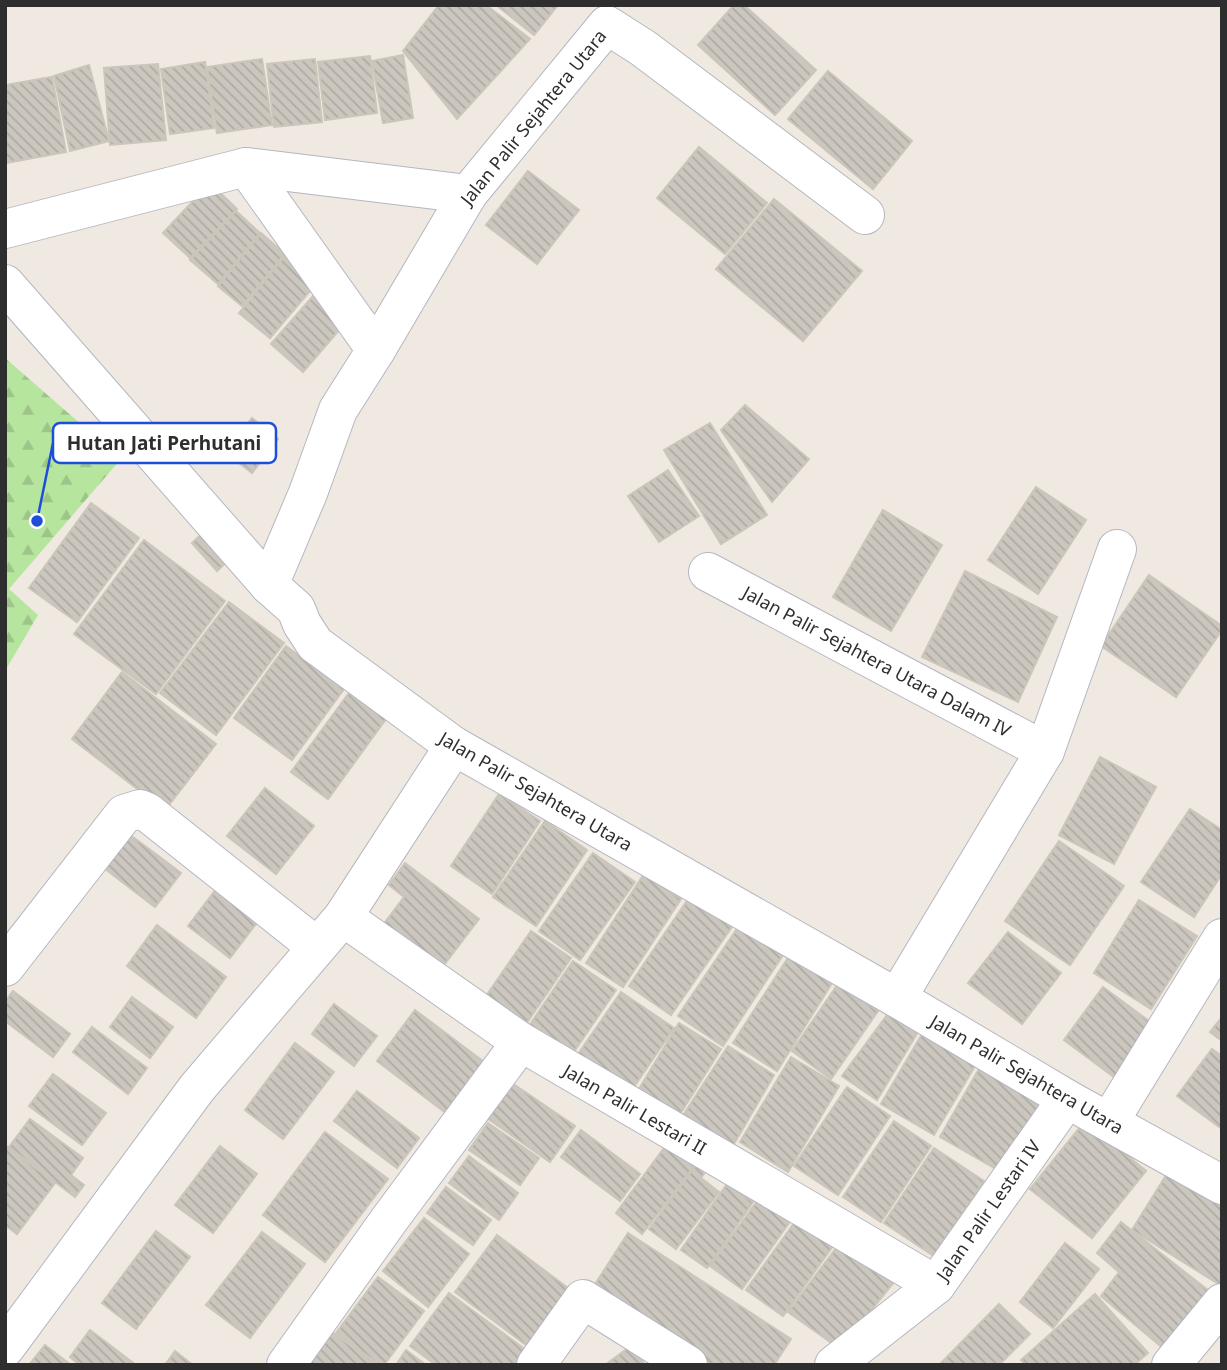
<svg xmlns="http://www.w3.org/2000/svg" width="1227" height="1370" font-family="'Noto Sans',sans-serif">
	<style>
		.forest { fill: url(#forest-firs) }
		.building { fill: url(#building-back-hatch); stroke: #cbc5ba; stroke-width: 2 }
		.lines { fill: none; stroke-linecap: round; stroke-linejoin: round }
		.street-casing { stroke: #b4b7c1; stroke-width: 40 }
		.street { stroke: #fff; stroke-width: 38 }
		.labels { text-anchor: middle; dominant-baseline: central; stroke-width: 7; stroke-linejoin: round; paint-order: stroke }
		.street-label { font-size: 18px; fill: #2e2e2e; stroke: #fff }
		.leader { fill: none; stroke: #1d4ed8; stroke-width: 2.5 }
		.callout-dot { fill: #1d4ed8; stroke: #fff; stroke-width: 2.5 }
		.callout { fill: #fff; stroke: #1d4ed8; stroke-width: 2.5 }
		.callout-label { font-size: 19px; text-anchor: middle; font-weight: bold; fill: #2e2e2e }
	</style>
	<defs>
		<pattern id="forest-firs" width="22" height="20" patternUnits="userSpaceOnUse" patternTransform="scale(1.75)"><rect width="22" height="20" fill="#b6e59e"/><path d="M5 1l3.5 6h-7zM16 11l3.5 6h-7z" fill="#9dc588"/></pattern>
		<pattern id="building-back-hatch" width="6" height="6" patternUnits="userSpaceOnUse" patternTransform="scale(1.75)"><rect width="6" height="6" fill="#cbc7bf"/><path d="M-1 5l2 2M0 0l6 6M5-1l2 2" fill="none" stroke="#afaba4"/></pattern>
	</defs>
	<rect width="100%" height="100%" fill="#efe9e1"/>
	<polygon class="forest" points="5,358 121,459 9,589 38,615 5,671"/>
	<g class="building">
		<polygon points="439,5 486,5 530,39 457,119 403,51"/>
		<polygon points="496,5 558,5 534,35"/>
		<polygon points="734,5 744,5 816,70 775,115 698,45"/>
		<polygon points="403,55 413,118 383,123 372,61"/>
		<polygon points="370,56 377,113 325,120 318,62"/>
		<polygon points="262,59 272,125 217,133 207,67"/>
		<polygon points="315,59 322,122 274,127 267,64"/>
		<polygon points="205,62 214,128 170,134 161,69"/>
		<polygon points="158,64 166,140 110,145 104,68"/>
		<polygon points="89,65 109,141 70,151 54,76"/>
		<polygon points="828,71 912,141 873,189 788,119"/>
		<polygon points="52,77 66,152 6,163 5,85"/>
		<polygon points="699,147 767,203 725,254 657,198"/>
		<polygon points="528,171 579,210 537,264 486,225"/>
		<polygon points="210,183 237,209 190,258 163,233"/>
		<polygon points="774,199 862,271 803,341 716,269"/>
		<polygon points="236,211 260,233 218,284 190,260"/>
		<polygon points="261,233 285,254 242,306 218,286"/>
		<polygon points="288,252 320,279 270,338 239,313"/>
		<polygon points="314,295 346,322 303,372 271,344"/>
		<polygon points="745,405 809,459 772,502 721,430"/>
		<polygon points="252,418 278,439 252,473 225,452"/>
		<polygon points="710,423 767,515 721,544 664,450"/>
		<polygon points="668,470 699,516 659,542 628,496"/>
		<polygon points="1036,487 1086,520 1038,594 988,560"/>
		<polygon points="91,503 139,538 77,622 29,588"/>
		<polygon points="883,510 942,545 891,631 833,597"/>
		<polygon points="206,530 232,557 217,571 192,543"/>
		<polygon points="144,540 225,601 156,694 74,634"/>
		<polygon points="965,571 1057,617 1018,702 922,657"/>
		<polygon points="1149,575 1222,626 1222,630 1176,697 1101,646"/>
		<polygon points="229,602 284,643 216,735 160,693"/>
		<polygon points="286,646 344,689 292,760 234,718"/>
		<polygon points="122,672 216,744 165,810 72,739"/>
		<polygon points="349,693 386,719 328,799 291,772"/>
		<polygon points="1100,757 1156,787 1114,864 1059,835"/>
		<polygon points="265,788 314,826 276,874 227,836"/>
		<polygon points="499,794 540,821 492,894 451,866"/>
		<polygon points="1190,809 1222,830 1222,874 1194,917 1141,882"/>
		<polygon points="545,821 587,850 536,926 493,897"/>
		<polygon points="125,831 181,873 155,907 100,865"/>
		<polygon points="1059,841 1124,886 1070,965 1005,921"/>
		<polygon points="593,853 635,882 580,960 539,931"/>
		<polygon points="405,863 479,919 434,978 376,934 404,897 389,885"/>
		<polygon points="644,874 681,899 623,987 586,963"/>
		<polygon points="217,888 259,920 230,958 188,926"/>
		<polygon points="695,889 738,918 671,1015 629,986"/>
		<polygon points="1139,900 1197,936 1151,1009 1094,973"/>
		<polygon points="743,920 787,949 723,1046 678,1016"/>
		<polygon points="157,925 226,977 196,1018 127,966"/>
		<polygon points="531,931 571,958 524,1027 484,999"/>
		<polygon points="1008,932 1061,973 1022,1024 968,983"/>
		<polygon points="791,953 834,980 777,1071 733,1043"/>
		<polygon points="573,961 616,990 571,1056 529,1026"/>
		<polygon points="838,984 878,1011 831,1079 792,1051"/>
		<polygon points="1103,987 1153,1024 1114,1077 1064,1040"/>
		<polygon points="13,991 70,1034 53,1057 5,1021 5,1002"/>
		<polygon points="621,992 674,1028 629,1094 576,1057"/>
		<polygon points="132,997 173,1027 150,1058 110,1027"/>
		<polygon points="334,1004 377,1036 354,1066 312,1034"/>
		<polygon points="415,1010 488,1065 450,1116 377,1061"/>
		<polygon points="890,1011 921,1027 877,1100 842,1076"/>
		<polygon points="1222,1017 1222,1041 1210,1032"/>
		<polygon points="679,1023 721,1049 677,1119 636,1094"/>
		<polygon points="92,1027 147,1068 128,1094 73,1052"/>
		<polygon points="925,1029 978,1061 934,1135 881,1104"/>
		<polygon points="295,1043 334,1072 283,1139 245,1110"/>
		<polygon points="728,1046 774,1075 731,1149 682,1117"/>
		<polygon points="1212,1049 1222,1056 1222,1129 1177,1096"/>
		<polygon points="791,1057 839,1086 788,1172 740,1142"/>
		<polygon points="983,1062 1044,1098 1001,1172 940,1137"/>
		<polygon points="53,1074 106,1113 82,1145 29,1106"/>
		<polygon points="509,1081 575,1126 550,1162 484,1116"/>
		<polygon points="847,1087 890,1116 838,1195 794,1166"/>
		<polygon points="357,1091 419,1138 397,1168 334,1121"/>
		<polygon points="30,1119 83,1158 71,1175 84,1185 75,1197 9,1147"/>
		<polygon points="894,1121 931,1146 881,1222 843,1197"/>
		<polygon points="1085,1121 1146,1171 1092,1238 1030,1189"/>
		<polygon points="488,1123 539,1158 520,1185 469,1150"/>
		<polygon points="581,1130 640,1174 620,1201 561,1157"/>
		<polygon points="325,1132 388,1179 325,1262 263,1215"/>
		<polygon points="670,1140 698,1161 642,1234 616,1213"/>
		<polygon points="5,1145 55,1183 17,1234 5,1225"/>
		<polygon points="220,1146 257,1174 213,1233 175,1205"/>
		<polygon points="934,1148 984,1181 934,1256 884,1223"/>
		<polygon points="469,1156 518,1193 499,1220 449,1183"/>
		<polygon points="699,1161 708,1168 701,1178 719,1192 676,1249 649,1229"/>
		<polygon points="1170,1169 1222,1202 1222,1282 1220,1285 1132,1230"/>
		<polygon points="727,1184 753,1202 707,1268 681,1250"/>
		<polygon points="446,1187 491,1220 473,1245 427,1213"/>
		<polygon points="758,1200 789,1223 742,1289 710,1266"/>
		<polygon points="424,1218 469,1254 428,1307 383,1271"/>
		<polygon points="797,1219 833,1246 783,1316 746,1290"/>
		<polygon points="1121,1222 1209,1291 1164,1349 1101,1296 1119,1272 1097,1253"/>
		<polygon points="156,1231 190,1257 136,1329 102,1303"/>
		<polygon points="262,1232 305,1264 250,1338 206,1305"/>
		<polygon points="628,1233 791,1339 774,1365 709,1365 592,1289"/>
		<polygon points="497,1235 572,1291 530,1348 455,1292"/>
		<polygon points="846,1235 899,1276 840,1349 788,1312"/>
		<polygon points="1065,1243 1099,1269 1053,1328 1020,1302"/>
		<polygon points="378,1277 424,1311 384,1365 380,1365 336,1333"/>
		<polygon points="449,1293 530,1353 521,1365 436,1365 410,1346"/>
		<polygon points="1095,1294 1148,1353 1134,1365 1026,1365 1021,1360"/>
		<polygon points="999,1304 1030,1334 999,1365 939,1365"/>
		<polygon points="90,1330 136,1365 80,1365 70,1357"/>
		<polygon points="329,1330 377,1365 313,1365 306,1360"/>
		<polygon points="45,1345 71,1365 29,1365"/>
		<polygon points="631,1346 645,1365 605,1365"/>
		<polygon points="406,1350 426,1365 396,1365"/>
		<polygon points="175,1351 193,1365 165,1365"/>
	</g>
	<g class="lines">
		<defs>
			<g id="street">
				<polyline points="246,167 376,350"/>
				<polyline points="865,215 643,48 607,25 468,194 376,350 338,410 308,493 269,585 296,609 302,624 315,644 454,746 897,998 1067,1099 1222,1185"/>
				<polyline points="5,229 246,167 468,194"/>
				<polyline points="5,284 269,585"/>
				<polyline points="708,572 1045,751"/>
				<polyline points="343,917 521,1042 936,1285"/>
				<polyline points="5,967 124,814 140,809 147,812 317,947"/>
				<polyline points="897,998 1045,751 1117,549"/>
				<polyline points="1109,1122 1222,938"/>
				<polyline points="5,1348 197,1088 343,917 454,746"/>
				<polyline points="286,1365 389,1220 521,1042"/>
				<polyline points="536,1365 583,1299 688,1365"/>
				<polyline points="834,1365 936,1285 1067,1099"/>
				<polyline points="1171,1365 1222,1303"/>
			</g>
		</defs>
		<use href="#street" class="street-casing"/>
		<use href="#street" class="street"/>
	</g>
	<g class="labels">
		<g class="street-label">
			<text transform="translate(533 117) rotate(-51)">Jalan Palir Sejahtera Utara</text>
			<text transform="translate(877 661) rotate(28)">Jalan Palir Sejahtera Utara Dalam IV</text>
			<text transform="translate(536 791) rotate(30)">Jalan Palir Sejahtera Utara</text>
			<text transform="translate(1027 1074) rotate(30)">Jalan Palir Sejahtera Utara</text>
			<text transform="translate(635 1109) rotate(30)">Jalan Palir Lestari II</text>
			<text transform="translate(988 1210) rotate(-55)">Jalan Palir Lestari IV</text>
		</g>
	</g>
	<path class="leader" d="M37 521L53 443"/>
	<circle class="callout-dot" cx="37" cy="521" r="7"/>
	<rect class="callout" x="53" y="423" width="223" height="40" rx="7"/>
	<g class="callout-label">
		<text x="164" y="450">Hutan Jati Perhutani</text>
	</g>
	<rect width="1227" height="1370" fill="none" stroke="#2e2e2e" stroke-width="14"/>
</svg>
